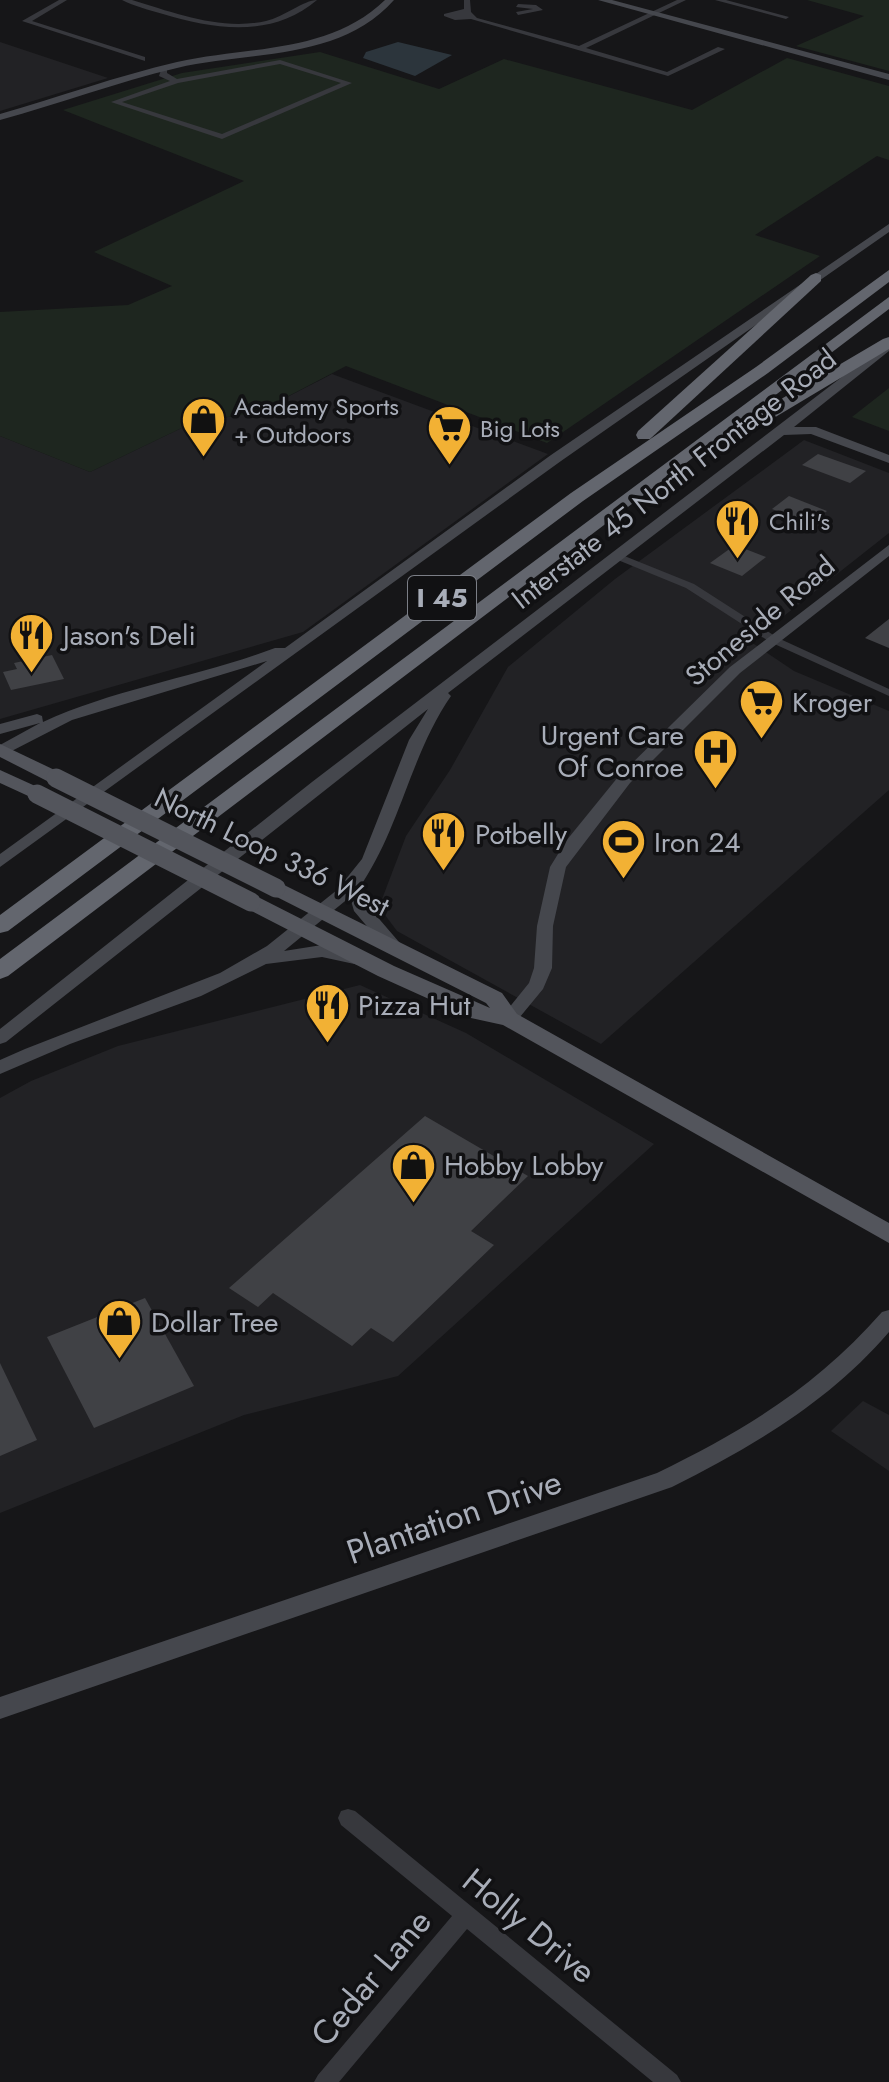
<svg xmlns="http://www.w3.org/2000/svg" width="889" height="2082" font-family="Jost,sans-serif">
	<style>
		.built { fill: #222225 }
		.green { fill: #1e261f }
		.water { fill: #2c353c }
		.building { fill: #404145 }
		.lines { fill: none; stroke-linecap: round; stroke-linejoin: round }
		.street { fill: #37383d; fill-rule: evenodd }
		.secondary { fill: #45474d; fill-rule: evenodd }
		.primary { fill: #53555c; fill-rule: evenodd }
		.highway { fill: #63666e; fill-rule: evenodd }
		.primary-bridge { stroke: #53555c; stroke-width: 19 }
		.labels { text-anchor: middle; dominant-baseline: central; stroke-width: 7; stroke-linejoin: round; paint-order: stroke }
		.far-poi-label { font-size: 24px; fill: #a8adb8; stroke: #111113; text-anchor: start }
		.shield { fill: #111113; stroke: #7b7e86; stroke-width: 2 }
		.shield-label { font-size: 26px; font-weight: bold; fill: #a8adb8 }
		.street-label { font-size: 28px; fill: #a8adb8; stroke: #111113 }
		.poi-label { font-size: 28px; fill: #a8adb8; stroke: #111113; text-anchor: start }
		.near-street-label { font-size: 34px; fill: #a8adb8; stroke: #111113 }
	</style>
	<rect width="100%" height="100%" fill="#161618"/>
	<g class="built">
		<polygon points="0,42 108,78 0,111"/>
		<polygon points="332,374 548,454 303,632 0,719 0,436 90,472 192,423 258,412"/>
		<polygon points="804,440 889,473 889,533 751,642 794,671 889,711 889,790 601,1044 397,931 379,907 406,836 450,770 508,667 615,579"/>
		<polygon points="360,985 466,1033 654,1144 398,1376 244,1415 0,1513 0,1098 31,1081 118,1046"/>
		<polygon points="863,1401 889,1415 889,1471 831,1431"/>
	</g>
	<g class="green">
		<polygon points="807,0 889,0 889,71 796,46 864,16"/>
		<polygon points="320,52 439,89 504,59 692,110 787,58 889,86 889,160 877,156 755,235 820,256 547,443 346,366 258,412 192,423 90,472 0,436 0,312 128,305 172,286 94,252 244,181 63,110 182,73"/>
		<polygon points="889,388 889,431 852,417"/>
	</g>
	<polygon class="water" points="398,42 452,55 415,76 363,58 366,52"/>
	<g class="building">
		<polygon points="818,454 866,471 850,483 802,465"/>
		<polygon points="789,496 827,511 810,524 772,509"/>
		<polygon points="735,545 766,557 742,576 710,563"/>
		<polygon points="889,619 889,648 865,638"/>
		<polygon points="52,655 64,679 11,690 3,672 17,669 14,663"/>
		<polygon points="425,1116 528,1176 471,1231 494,1245 393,1342 371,1328 352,1346 273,1293 258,1307 229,1288"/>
		<polygon points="145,1298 194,1386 94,1428 47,1337"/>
		<polygon points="0,1363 37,1440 0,1456"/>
	</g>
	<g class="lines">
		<g class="street">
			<polygon points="59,0 67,0 32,21 145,57 145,61 22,21"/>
			<path d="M122 0H132C175 13 221 31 266 21 284 17 304 0 317 0 272 38 216 30 163 14 149 10 134 6 122 0Z"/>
			<polygon points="464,0 470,0 471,12 477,18 579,46 677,0 686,0 586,48 667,72 718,47 725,49 668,76 471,19 455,20 444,16 444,14 464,9"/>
			<polygon points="715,0 726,0 789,17 786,19"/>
			<polygon points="518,4 536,5 543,10 518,15 516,12 533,9 516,7"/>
			<path d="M280 60 352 83 222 139 111 102 170 81 159 76 161 70H167V73L177 79ZM280 64 341 83 222 134 122 102 178 83Z"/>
			<polygon points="617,553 694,584 778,638 889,689 889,696 770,642 686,588 613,558 613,554"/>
			<polygon points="348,1809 355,1811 677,2075 681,2082 653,2082 467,1929 339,2082 314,2082 318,2075 452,1916 341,1825 338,1818 341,1811"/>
		</g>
		<g class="secondary">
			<path d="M385 0H394C340 61 250 51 177 68 117 82 59 104 0 120V114C59 97 117 76 177 62 249 46 329 54 385 0Z"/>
			<polygon points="598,0 612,0 889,74 889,80"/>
			<path d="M889 224V232L561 461 0 867V854L267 661 72 720 0 757V745L40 723 0 734V724L37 714 42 716 43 722C117 688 199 677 275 648H285L551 455Z"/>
			<path d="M889 341V351L794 427H816L889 455V463L811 434 784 435 448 693 451 696C411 754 401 824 363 882L368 906 399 942 402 946 399 950H387L354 911 350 897 284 951 322 945 365 955 368 959 365 963 359 965 322 957 266 964 201 996 70 1044 0 1074V1060L25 1049 220 973 267 946 337 890 362 859 409 740 428 709 6 1042 0 1044V1029L312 782Z"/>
			<polygon points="889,545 889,556 740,673 630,783 566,867 553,926 552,968 543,989 515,1023 503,1023 500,1019 529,983 534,968 537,926 550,867 566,841 618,777 730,667"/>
			<path d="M889 1310V1332C829 1402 753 1446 672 1487L0 1719V1697L657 1473C745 1430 816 1387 882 1312Z"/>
		</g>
		<g class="primary">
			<polygon points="0,744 63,774 66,778 56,784 49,782 0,757"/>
			<polygon points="0,770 44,790 47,794 37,800 0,783"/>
			<polygon points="276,881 502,993 517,1014 889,1223 889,1243 503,1025 471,1018 378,976 244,907 241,902 244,897 258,897 394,966 490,1008 486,1003 269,893 266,888"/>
		</g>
		<g class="highway">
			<polygon points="889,270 889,282 768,373 583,501 8,931 0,933 0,915 571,493 756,367"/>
			<polygon points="816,273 821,275 821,281 650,439 638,439 636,435 638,431 811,275"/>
			<polygon points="889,297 889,309 732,428 883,339 889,337 889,349 737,440 725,440 723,435 8,976 0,979 0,959"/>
		</g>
		<g class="primary-bridge">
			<polyline points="56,778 276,888"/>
			<polyline points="37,794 251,902"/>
		</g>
	</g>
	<defs>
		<symbol id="shop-pin" viewBox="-11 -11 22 30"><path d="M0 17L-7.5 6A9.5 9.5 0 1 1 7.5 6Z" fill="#f2b134" stroke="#111113"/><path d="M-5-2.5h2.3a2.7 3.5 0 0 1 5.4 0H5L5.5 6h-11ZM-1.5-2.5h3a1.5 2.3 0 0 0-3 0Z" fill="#111"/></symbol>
		<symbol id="supermarket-pin" viewBox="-11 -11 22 30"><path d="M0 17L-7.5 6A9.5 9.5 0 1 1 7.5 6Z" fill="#f2b134" stroke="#111113"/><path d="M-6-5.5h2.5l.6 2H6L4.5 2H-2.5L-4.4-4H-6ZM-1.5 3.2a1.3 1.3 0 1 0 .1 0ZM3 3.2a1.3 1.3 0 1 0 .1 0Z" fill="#111"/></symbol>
		<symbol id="restaurant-pin" viewBox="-11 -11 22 30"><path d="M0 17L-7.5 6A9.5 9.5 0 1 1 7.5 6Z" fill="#f2b134" stroke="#111113"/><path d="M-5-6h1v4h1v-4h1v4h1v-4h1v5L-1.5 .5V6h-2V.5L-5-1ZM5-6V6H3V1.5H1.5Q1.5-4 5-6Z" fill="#111"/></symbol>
		<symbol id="hospital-pin" viewBox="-11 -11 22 30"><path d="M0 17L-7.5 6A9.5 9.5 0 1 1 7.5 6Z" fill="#f2b134" stroke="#111113"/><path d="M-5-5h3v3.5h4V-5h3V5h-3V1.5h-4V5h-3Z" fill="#111"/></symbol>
		<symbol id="stadium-pin" viewBox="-11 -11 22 30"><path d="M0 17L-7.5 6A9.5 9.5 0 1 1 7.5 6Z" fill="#f2b134" stroke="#111113"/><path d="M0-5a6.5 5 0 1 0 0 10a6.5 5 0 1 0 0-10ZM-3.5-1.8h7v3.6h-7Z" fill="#111"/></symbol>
	</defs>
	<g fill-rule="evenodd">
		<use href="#shop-pin" x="178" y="394" width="51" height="69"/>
		<use href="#supermarket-pin" x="424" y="402" width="51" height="69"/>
		<use href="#restaurant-pin" x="712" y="496" width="51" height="69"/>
		<use href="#restaurant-pin" x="6" y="610" width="51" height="69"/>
		<use href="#supermarket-pin" x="736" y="676" width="51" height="69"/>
		<use href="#hospital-pin" x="690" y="726" width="51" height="69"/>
		<use href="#restaurant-pin" x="418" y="808" width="51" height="69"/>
		<use href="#stadium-pin" x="598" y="816" width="51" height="69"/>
		<use href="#restaurant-pin" x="302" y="980" width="51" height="69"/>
		<use href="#shop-pin" x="388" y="1140" width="51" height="69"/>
		<use href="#shop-pin" x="94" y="1296" width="51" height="69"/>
	</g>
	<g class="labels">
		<g class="far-poi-label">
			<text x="234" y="406">Academy Sports<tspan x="234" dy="28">+ Outdoors</tspan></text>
			<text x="480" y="428">Big Lots</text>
			<text x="769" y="521">Chili's</text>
		</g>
		<rect class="shield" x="408" y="576" width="68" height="44" rx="6"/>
		<g class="shield-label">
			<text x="442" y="598">I 45</text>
		</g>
		<g class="street-label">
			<text transform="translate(674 479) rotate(-38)">Interstate 45 North Frontage Road</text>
			<text transform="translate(760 621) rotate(-40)">Stoneside Road</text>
			<text transform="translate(272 852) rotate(26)">North Loop 336 West</text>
		</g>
		<g class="poi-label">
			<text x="63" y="635">Jason's Deli</text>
			<text x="792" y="702">Kroger</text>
			<text x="684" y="735" text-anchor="end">Urgent Care<tspan x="684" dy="32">Of Conroe</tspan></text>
			<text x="475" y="834">Potbelly</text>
			<text x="654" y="842">Iron 24</text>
			<text x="358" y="1005">Pizza Hut</text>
			<text x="444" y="1165">Hobby Lobby</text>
			<text x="151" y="1322">Dollar Tree</text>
		</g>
		<g class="near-street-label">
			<text transform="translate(454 1517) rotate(-19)">Plantation Drive</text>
			<text transform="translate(529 1926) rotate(39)">Holly Drive</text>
			<text transform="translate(371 1978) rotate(-50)">Cedar Lane</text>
		</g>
	</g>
</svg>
